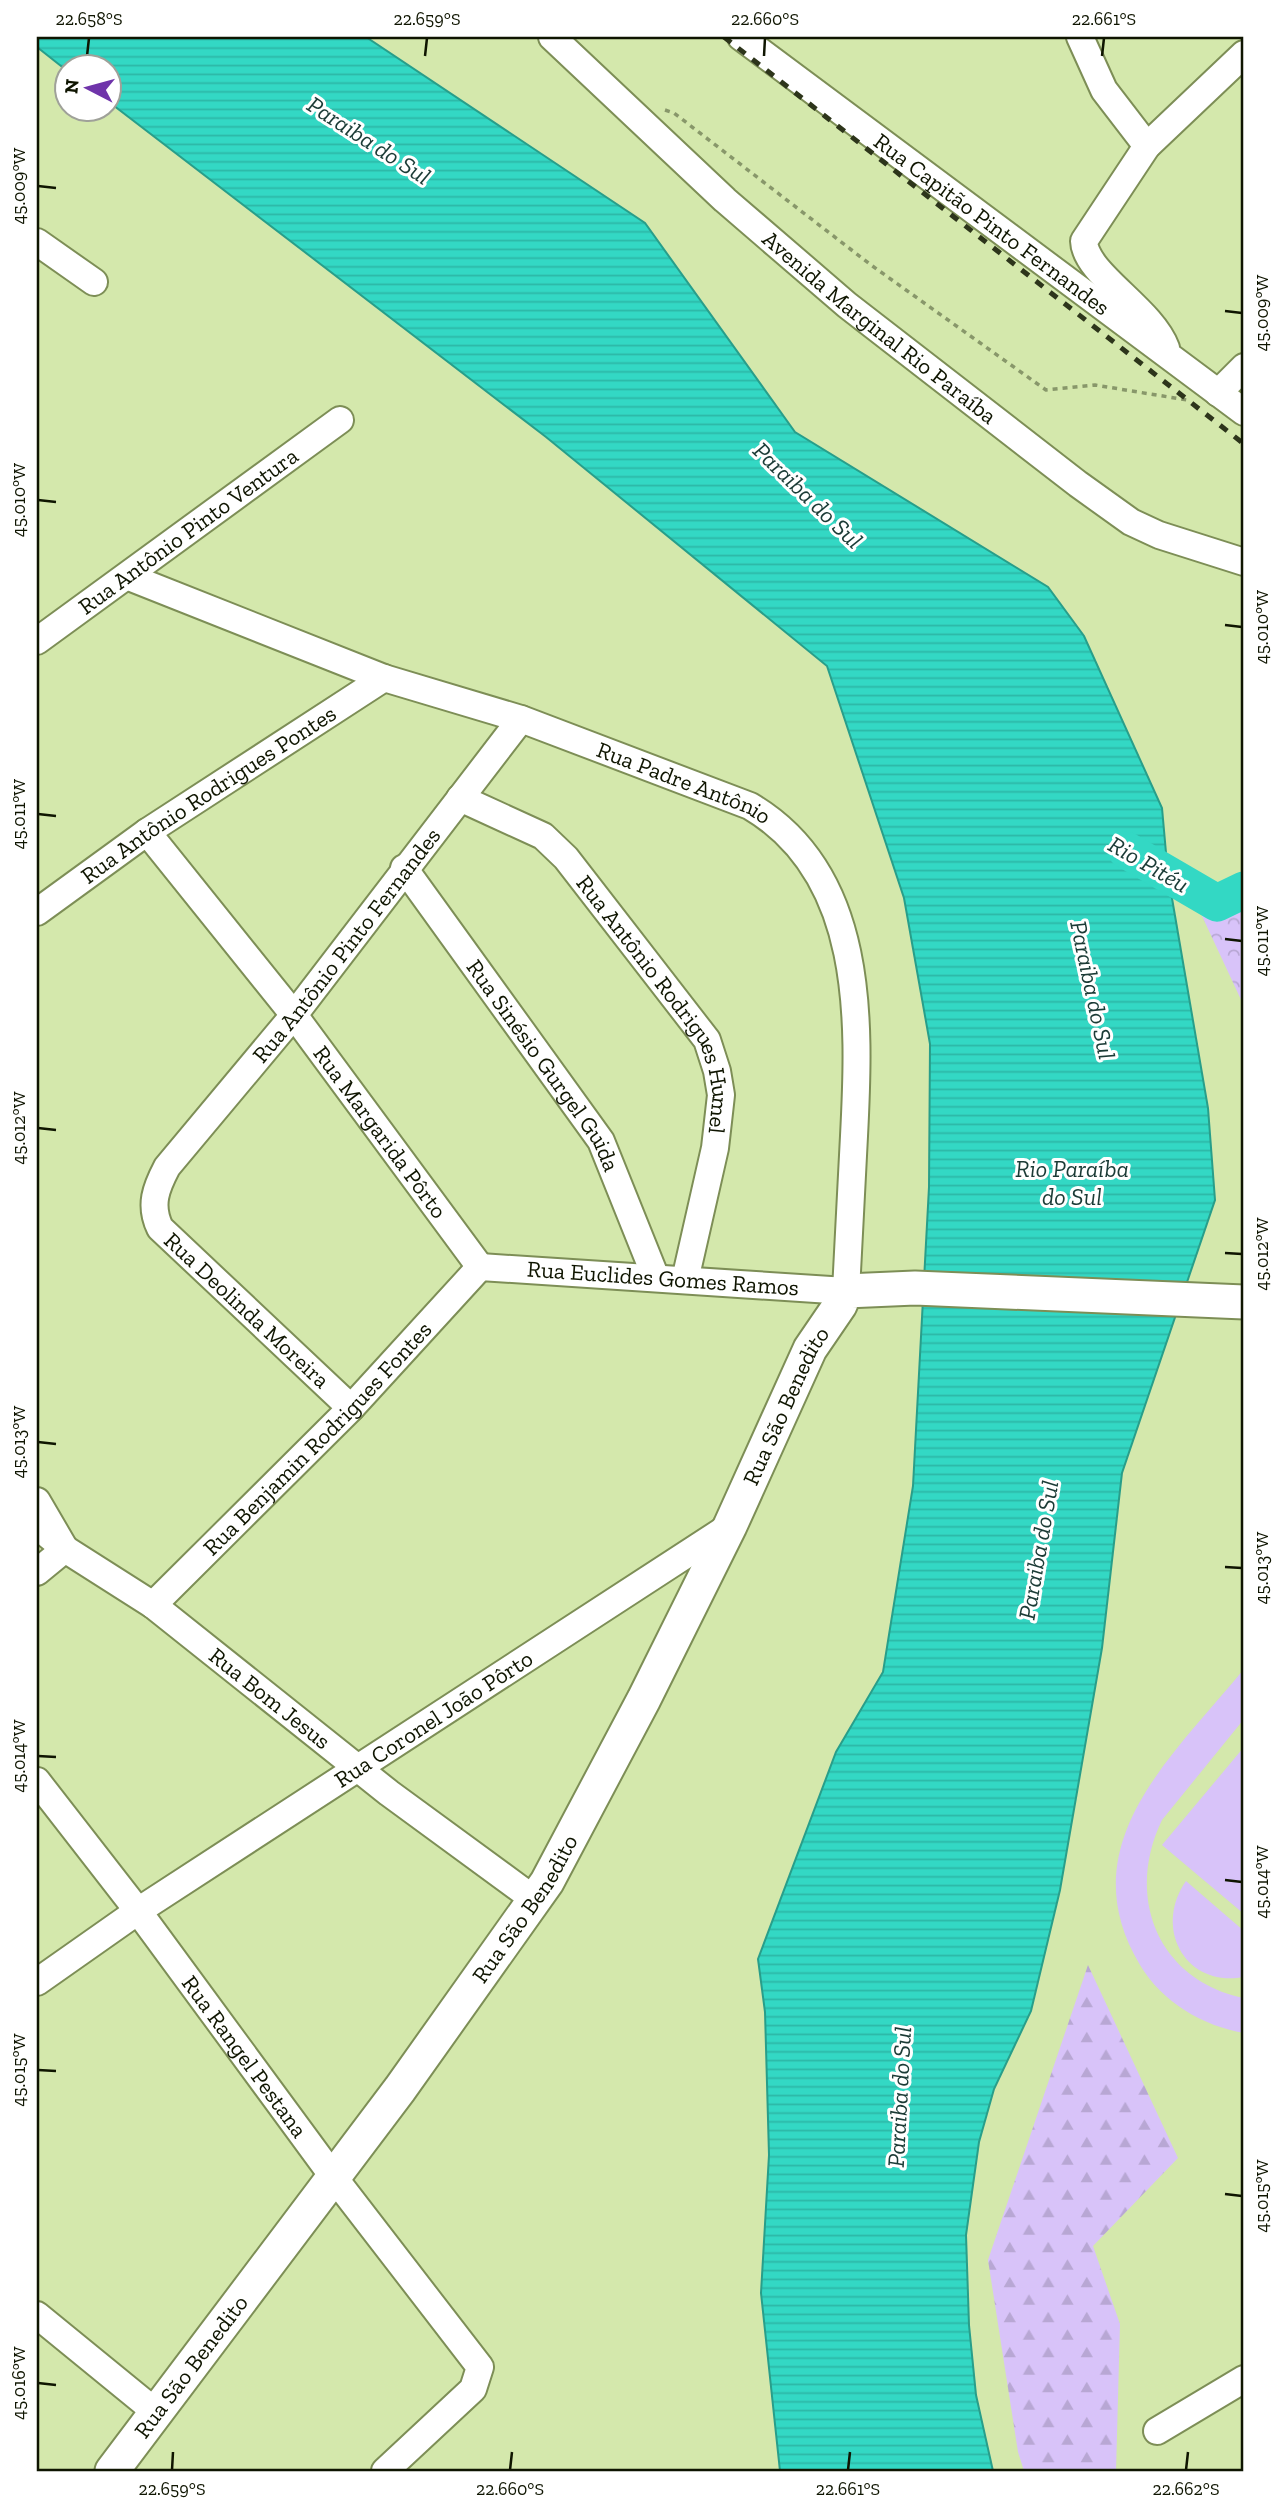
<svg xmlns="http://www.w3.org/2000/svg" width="1281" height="2508" font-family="'Zilla Slab',serif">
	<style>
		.grass { fill: #d8c3f9 }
		.forest { fill: url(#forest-firs) }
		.park { fill: url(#park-crowns) }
		.water { fill: url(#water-rules); stroke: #289e8a; stroke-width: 2 }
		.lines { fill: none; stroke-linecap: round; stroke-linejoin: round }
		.river { stroke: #33d8c4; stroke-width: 37 }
		.minor-casing { stroke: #7d8e56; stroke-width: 30 }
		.major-casing { stroke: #7d8e56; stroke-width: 37 }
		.path { stroke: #88976a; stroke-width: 3.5; stroke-dasharray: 5 5; stroke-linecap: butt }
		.minor { stroke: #fff; stroke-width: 26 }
		.major { stroke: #fff; stroke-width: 33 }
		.rail { stroke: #2d351b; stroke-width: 5; stroke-dasharray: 9 9; stroke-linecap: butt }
		.ticks { fill: none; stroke: #0f1501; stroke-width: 2.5 }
		.labels { text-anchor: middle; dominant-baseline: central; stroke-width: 6; stroke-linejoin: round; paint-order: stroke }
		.street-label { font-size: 23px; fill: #0f1501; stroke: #fff }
		.water-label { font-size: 24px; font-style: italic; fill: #1b3b36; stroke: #fff }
		.neatline { fill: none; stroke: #0f1501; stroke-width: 2.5 }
		.ticks-label { font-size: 18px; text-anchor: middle; fill: #0f1501 }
	</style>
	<defs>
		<pattern id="forest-firs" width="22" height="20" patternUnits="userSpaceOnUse" patternTransform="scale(1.75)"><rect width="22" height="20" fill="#d8c3f9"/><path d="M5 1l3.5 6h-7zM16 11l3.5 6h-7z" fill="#b8a7d4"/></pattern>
		<pattern id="park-crowns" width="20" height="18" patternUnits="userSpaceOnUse" patternTransform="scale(1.75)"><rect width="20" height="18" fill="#d8c3f9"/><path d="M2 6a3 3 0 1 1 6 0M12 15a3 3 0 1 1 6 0" fill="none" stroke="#b8a7d4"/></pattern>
		<pattern id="water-rules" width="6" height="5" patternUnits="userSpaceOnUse" patternTransform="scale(1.75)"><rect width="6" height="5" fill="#33d8c4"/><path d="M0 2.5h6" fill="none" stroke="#2cb8a7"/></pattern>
	</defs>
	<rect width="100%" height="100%" fill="#d4e8ac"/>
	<g class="grass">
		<path d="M1244 1669V1719L1162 1820C1125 1896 1157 1980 1244 1998V2033C1203 2026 1162 2002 1140 1965 1068 1845 1173 1756 1244 1669Z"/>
		<polygon points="1244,1747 1244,1914 1162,1845"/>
		<path d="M1186 1881 1244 1931V1977C1185 1988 1153 1928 1186 1881Z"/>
	</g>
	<polygon class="forest" points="1088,1965 1178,2158 1093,2246 1120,2324 1116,2471 1024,2471 1018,2452 988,2260"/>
	<polygon class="park" points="1244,892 1244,1181 1243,1004 1202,916"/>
	<polygon class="water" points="37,37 366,37 645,223 795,432 1048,587 1084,636 1162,808 1168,875 1208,1108 1215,1200 1122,1473 1102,1648 1060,1890 1031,2011 994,2089 979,2142 966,2235 969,2325 976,2395 993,2471 780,2471 761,2293 769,2155 765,2012 758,1959 836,1752 883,1672 913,1486 929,1187 930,1044 904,898 827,666 546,437 109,102 108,66 66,66 66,70 37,47"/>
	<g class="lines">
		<polyline class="river" points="1126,850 1217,903 1244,890"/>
		<defs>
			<g id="minor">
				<path id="s1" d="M552 37 725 200 847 305 1078 484 1131 522 1159 535 1244 562"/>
				<path id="s2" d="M741 37 1244 412"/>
				<polyline points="1080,37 1104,90 1147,146"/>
				<polyline points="37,242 94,282"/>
				<path d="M1166 348C1151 308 1085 274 1084 241L1147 146 1244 54"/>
				<polyline points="1218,393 1244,367"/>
				<path id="s3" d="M129 577 384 678 521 719 750 806C865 874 860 1020 854 1136 851 1188 849 1239 846 1291L480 1267"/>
				<path id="s4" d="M37 641 340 420"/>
				<path id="s5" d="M460 798 543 836 566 858 707 1040 717 1071 721 1095 715 1148 685 1280"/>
				<path id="s6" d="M147 832 294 1015 480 1267"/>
				<path id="s7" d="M404 868 601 1141 656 1278"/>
				<path id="s8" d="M37 912 147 832 384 678"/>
				<path id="s9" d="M351 1408 160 1228C149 1205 156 1188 167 1167L294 1015 521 719"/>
				<polyline points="37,1501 65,1549 37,1572"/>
				<path id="s10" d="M37 1526 65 1549 153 1605 389 1793 535 1900"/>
				<path id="s11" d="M153 1605 351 1408 480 1267"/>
				<path id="s12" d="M37 1781 138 1911 332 2175 480 2367 473 2389 385 2471"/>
				<path id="s13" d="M37 1982 138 1911 730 1526"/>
				<polyline points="37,2315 157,2413"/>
				<polyline points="1157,2431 1244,2379"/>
			</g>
			<g id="major">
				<path id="s14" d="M112 2471 400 2089 547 1882 644 1699 730 1526 810 1349 840 1305 846 1291 915 1288 1244 1302"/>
			</g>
		</defs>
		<use href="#minor" class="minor-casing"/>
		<use href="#major" class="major-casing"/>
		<polyline class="path" points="665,110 674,113 871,265 1046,390 1095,385 1187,400"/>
		<use href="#minor" class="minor"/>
		<use href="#major" class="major"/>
		<polyline class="rail" points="724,37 1244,444"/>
	</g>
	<path class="ticks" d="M87 56 89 38M425 56 427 38M764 56 765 38M1102 56 1104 38M38 186 56 188M1225 311 1242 313M38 500 56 502M1225 625 1242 627M38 814 56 816M1225 939 1242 941M38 1128 56 1130M1225 1253 1242 1254M38 1442 56 1444M1225 1567 1242 1568M38 1756 56 1757M1225 1880 1242 1882M38 2070 56 2071M1225 2194 1242 2196M38 2383 56 2385M172 2470 173 2452M510 2470 512 2452M848 2470 850 2452M1186 2470 1188 2452"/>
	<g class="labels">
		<g class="street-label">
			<text stroke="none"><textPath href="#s2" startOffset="313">Rua Capitão Pinto Fernandes</textPath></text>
			<text stroke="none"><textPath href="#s1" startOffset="438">Avenida Marginal Rio Paraíba</textPath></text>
			<text stroke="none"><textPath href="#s4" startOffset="187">Rua Antônio Pinto Ventura</textPath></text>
			<text stroke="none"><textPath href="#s3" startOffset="592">Rua Padre Antônio</textPath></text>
			<text stroke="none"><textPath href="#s8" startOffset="208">Rua Antônio Rodrigues Pontes</textPath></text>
			<text stroke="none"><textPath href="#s9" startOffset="612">Rua Antônio Pinto Fernandes</textPath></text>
			<text stroke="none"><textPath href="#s5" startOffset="299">Rua Antônio Rodrigues Humel</textPath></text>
			<text stroke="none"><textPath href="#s7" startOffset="242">Rua Sinésio Gurgel Guida</textPath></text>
			<text stroke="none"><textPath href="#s6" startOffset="380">Rua Margarida Pôrto</textPath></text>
			<text transform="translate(663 1278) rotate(4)">Rua Euclides Gomes Ramos</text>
			<text transform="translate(247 1310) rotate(43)">Rua Deolinda Moreira</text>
			<text stroke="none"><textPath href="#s14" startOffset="1265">Rua São Benedito</textPath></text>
			<text stroke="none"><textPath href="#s11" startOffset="234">Rua Benjamin Rodrigues Fontes</textPath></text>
			<text stroke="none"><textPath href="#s10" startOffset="290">Rua Bom Jesus</textPath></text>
			<text stroke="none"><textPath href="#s13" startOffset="476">Rua Coronel João Pôrto</textPath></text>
			<text stroke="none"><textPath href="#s14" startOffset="698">Rua São Benedito</textPath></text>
			<text stroke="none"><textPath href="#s12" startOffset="345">Rua Rangel Pestana</textPath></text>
			<text stroke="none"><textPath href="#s14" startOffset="131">Rua São Benedito</textPath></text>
		</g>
		<g class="water-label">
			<text transform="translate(369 140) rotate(33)">Paraiba do Sul</text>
			<text transform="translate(808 495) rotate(44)">Paraiba do Sul</text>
			<text transform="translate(1149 864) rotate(30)">Rio Pitéu</text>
			<text transform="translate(1093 990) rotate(78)">Paraiba do Sul</text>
			<text x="1072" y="1168">Rio Paraíba<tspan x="1072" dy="28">do Sul</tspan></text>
			<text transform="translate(1038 1550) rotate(-80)">Paraiba do Sul</text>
			<text transform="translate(899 2097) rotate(-87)">Paraiba do Sul</text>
		</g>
	</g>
	<rect width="1281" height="2508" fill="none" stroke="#ffffff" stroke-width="77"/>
	<g transform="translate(88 88) rotate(276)"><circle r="33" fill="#ffffff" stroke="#9fa199" stroke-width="2"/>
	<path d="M0-5L12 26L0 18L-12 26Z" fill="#6f34aa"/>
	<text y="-10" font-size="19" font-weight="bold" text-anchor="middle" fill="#0f1501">N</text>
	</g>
	<rect x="38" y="38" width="1204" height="2432" class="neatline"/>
	<g class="ticks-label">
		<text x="89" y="25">22.658°S</text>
		<text x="427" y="25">22.659°S</text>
		<text x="765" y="25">22.660°S</text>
		<text x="1104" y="25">22.661°S</text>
		<text transform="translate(19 186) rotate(-90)" y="6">45.009°W</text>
		<text transform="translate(1262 313) rotate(-90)" y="6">45.009°W</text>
		<text transform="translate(19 500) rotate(-90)" y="6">45.010°W</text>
		<text transform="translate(1262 627) rotate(-90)" y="6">45.010°W</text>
		<text transform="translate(19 814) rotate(-90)" y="6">45.011°W</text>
		<text transform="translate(1262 941) rotate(-90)" y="6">45.011°W</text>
		<text transform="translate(19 1128) rotate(-90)" y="6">45.012°W</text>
		<text transform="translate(1262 1254) rotate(-90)" y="6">45.012°W</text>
		<text transform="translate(19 1442) rotate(-90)" y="6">45.013°W</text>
		<text transform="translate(1262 1568) rotate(-90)" y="6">45.013°W</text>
		<text transform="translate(19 1756) rotate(-90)" y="6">45.014°W</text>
		<text transform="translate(1262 1882) rotate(-90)" y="6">45.014°W</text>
		<text transform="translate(19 2070) rotate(-90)" y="6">45.015°W</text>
		<text transform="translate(1262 2196) rotate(-90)" y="6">45.015°W</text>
		<text transform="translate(19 2383) rotate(-90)" y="6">45.016°W</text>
		<text x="172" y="2495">22.659°S</text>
		<text x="510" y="2495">22.660°S</text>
		<text x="848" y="2495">22.661°S</text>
		<text x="1186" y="2495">22.662°S</text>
	</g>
</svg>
